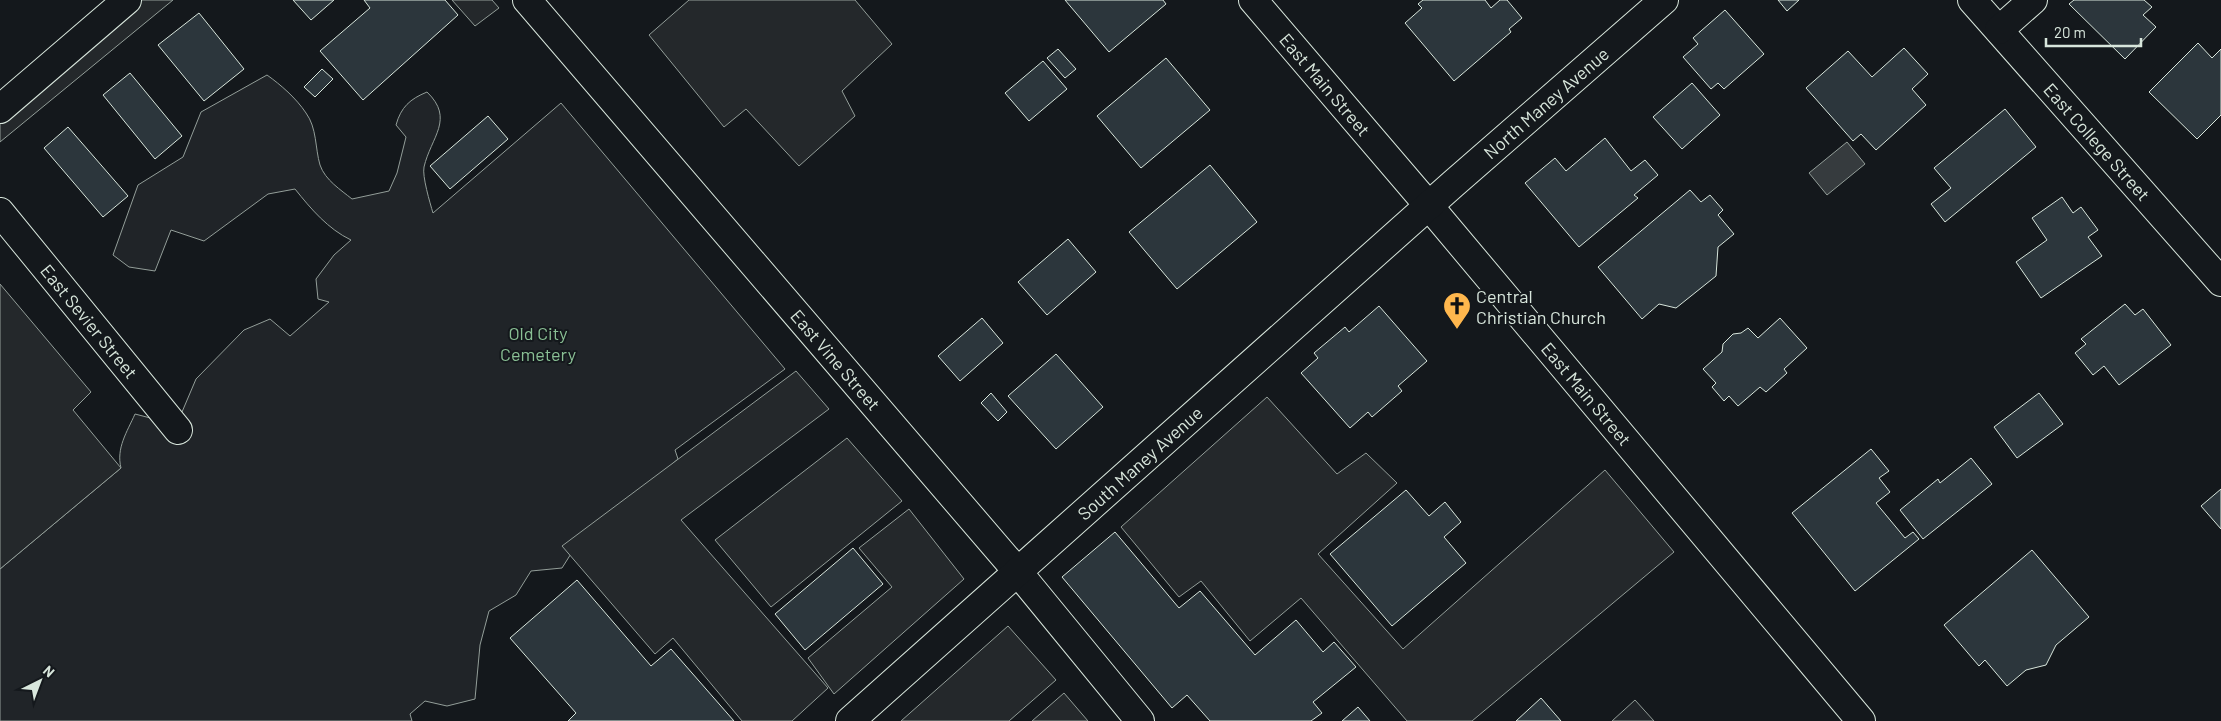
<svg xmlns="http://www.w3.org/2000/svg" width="2221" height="721" font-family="Barlow,sans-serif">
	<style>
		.green { fill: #202428; stroke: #939e99 }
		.parking { fill: #24282b; stroke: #939e99 }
		.water { fill: #363b3e; stroke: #939e99 }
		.building { fill: #2c363c; stroke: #d8e6dc }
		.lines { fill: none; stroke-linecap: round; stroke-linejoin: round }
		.minor-casing { stroke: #d8e6dc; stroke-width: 30 }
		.minor { stroke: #14181c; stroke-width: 28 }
		.labels { text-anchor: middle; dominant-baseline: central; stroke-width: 4; stroke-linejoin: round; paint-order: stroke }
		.street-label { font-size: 18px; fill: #d8e6dc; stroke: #14181c }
		.poi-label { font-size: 18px; fill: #d8e6dc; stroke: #14181c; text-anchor: start }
		.park-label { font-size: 18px; fill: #8ac095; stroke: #14181c }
	</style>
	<rect width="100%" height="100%" fill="#14181c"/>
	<g class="green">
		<path d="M267 75C281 85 296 98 306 113 317 128 315 148 320 165 325 180 341 190 352 199L389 191 397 173 406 137 396 125C401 107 410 99 427 92 455 119 431 137 424 167 422 176 430 203 433 213L561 103 785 369 675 450 678 459 574 549 562 568 531 571 516 595 489 611 480 645 475 699 447 706 425 701 410 714 412 721H0V569L121 468C116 448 127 432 135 414L158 420 182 412 196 379 244 330 270 319 290 336 329 302 318 299 316 279 334 255 351 240C328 229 311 209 295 189L268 194 204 241 171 230 155 271 129 267 113 255 138 185 183 157 201 112Z"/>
		<polygon points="1635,700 1654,721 1612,721"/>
	</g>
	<g class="parking">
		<polygon points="141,0 173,0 0,142 0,119"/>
		<polygon points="452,0 492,0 499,8 475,26"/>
		<polygon points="689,0 855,0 892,44 842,91 855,116 799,166 746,109 724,127 649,35"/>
		<polygon points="0,284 91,392 73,410 121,468 0,569"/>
		<polygon points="796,371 829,409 681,520 828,688 792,721 742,721 673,638 655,654 562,546"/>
		<polygon points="1267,397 1337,474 1366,453 1397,483 1318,554 1403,649 1605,470 1674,552 1472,721 1407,721 1301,598 1250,641 1201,581 1179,597 1121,527"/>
		<polygon points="847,438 902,501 771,607 715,540"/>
		<polygon points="909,509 964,579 834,694 808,658 892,587 859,548"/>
		<polygon points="1008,626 1056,680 1009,721 901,721"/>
		<polygon points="1064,693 1088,721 1032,721"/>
	</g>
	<polygon class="water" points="1847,142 1865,164 1827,195 1809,173"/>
	<g class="building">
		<polygon points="293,0 334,0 311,20"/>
		<polygon points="364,0 445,0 458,15 363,100 320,51 370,8"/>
		<polygon points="1065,0 1163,0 1166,4 1109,52"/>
		<polygon points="1423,0 1485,0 1491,8 1500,0 1507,0 1522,18 1509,29 1511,32 1454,81 1405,23 1422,8 1418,4"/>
		<polygon points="1778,0 1799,0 1787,11"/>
		<polygon points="2074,0 2144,0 2152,7 2143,15 2156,27 2125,59 2069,4"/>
		<polygon points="1725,10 1764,54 1724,89 1718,83 1711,89 1683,57 1698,44 1693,38"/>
		<polygon points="199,13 244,69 204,101 158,45"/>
		<polygon points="2198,43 2212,58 2221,49 2221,115 2197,139 2149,92"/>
		<polygon points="1904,48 1928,74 1912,89 1926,105 1876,150 1861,134 1853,141 1806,88 1848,51 1872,77"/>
		<polygon points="1058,49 1076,69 1065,78 1047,58"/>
		<polygon points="1166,58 1210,110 1141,168 1097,116"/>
		<polygon points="1043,61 1067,89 1029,121 1005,93"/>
		<polygon points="322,69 333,79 315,97 304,87"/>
		<polygon points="130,73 182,136 155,159 103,95"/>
		<polygon points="1692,83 1720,115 1682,149 1653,117"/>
		<polygon points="2005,109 2036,147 1945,222 1931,204 1951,188 1934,168"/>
		<polygon points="488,116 508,139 450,189 430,166"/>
		<polygon points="68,127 128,196 103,217 44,148"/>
		<polygon points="1605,138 1631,171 1645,160 1658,175 1634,195 1638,198 1579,247 1525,183 1555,158 1566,171"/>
		<polygon points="1210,165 1257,222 1177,289 1129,232"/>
		<polygon points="1690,190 1701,202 1710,195 1723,210 1718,215 1734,234 1718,247 1716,276 1676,308 1659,304 1642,319 1598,267"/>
		<polygon points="2062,197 2073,213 2081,207 2098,230 2088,237 2102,256 2041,298 2016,262 2047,240 2032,218"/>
		<polygon points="1068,239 1096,272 1047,315 1018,282"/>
		<polygon points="2125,304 2135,315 2143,309 2171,345 2119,385 2104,366 2093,375 2075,353 2086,344 2081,339"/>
		<polygon points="1379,306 1427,361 1398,386 1402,391 1372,417 1368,412 1350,428 1301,373 1318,358 1314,353 1345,327 1349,332"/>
		<polygon points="982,318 1003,343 960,381 938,356"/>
		<polygon points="1780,318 1807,348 1784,369 1787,373 1766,392 1760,387 1738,406 1729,396 1724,401 1712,387 1716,383 1703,369 1722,352 1723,344 1733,334 1741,333 1748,328 1758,338"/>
		<polygon points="1056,354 1103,407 1056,449 1008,396"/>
		<polygon points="991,393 1007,412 998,421 981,403"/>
		<polygon points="2039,393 2063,424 2017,458 1994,427"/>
		<polygon points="1871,449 1889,471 1879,478 1890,492 1876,503 1905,538 1913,532 1919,539 1855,591 1792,513"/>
		<polygon points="1971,458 1992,484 1923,539 1900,510 1938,479 1940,483"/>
		<polygon points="2221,489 2221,529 2201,506"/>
		<polygon points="1406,490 1429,516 1445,502 1461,522 1444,537 1466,563 1392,626 1330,554"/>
		<polygon points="1115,532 1179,608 1200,591 1255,655 1296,620 1323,652 1334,642 1356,667 1313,702 1322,713 1311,721 1210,721 1187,695 1172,708 1062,577"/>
		<polygon points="853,548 883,584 805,650 775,614"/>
		<polygon points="2032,550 2089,617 2056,645 2046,665 2026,670 2007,686 1985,660 1979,666 1944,625"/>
		<polygon points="577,580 651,666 671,649 734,721 568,721 576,713 510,638"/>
		<polygon points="1541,698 1561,721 1516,721"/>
		<polygon points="1358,707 1370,721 1342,721"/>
	</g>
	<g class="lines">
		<defs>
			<g id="minor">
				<path id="s1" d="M527 0 1017 571 1140 721"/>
				<path id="s2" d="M1253 0 1429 206 1861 721"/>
				<path id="s3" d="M1972 0 2221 282"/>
				<polyline points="1999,30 2033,0"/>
				<polyline points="0,109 127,0"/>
				<path id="s4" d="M0 212 178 430"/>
				<path id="s5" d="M850 721 1453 184 1664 0"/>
			</g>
		</defs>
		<use href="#minor" class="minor-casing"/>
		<use href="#minor" class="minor"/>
	</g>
	<defs>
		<symbol id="church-pin" viewBox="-11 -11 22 30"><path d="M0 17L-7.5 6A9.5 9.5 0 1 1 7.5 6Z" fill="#ffb74d" stroke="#14181c"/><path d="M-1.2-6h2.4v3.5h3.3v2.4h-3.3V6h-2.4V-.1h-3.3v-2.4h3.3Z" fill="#111"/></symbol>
	</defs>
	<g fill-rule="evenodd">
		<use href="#church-pin" x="1441" y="290" width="32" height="43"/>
	</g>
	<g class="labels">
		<g class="street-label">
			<text stroke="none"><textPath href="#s2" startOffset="111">East Main Street</textPath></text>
			<text stroke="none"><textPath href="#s5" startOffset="931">North Maney Avenue</textPath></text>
			<text stroke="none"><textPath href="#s3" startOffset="189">East College Street</textPath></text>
			<text stroke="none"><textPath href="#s4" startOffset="141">East Sevier Street</textPath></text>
			<text stroke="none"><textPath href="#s1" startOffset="474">East Vine Street</textPath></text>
			<text stroke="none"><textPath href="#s2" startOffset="516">East Main Street</textPath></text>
			<text stroke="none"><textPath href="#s5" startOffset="388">South Maney Avenue</textPath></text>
		</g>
		<g class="poi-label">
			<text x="1476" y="296">Central<tspan x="1476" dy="21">Christian Church</tspan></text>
		</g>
		<g class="park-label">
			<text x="538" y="333">Old City<tspan x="538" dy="21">Cemetery</tspan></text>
		</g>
	</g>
	<g transform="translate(40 681) rotate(42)" stroke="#14181c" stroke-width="4" paint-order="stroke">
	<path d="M0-4L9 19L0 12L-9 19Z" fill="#d8e6dc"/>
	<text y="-8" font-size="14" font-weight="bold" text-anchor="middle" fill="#d8e6dc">N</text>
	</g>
	<path d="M2046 38v8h95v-8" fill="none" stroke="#d8e6dc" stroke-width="2.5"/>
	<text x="2054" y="38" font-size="15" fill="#d8e6dc" stroke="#14181c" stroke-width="4" paint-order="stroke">20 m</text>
</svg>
